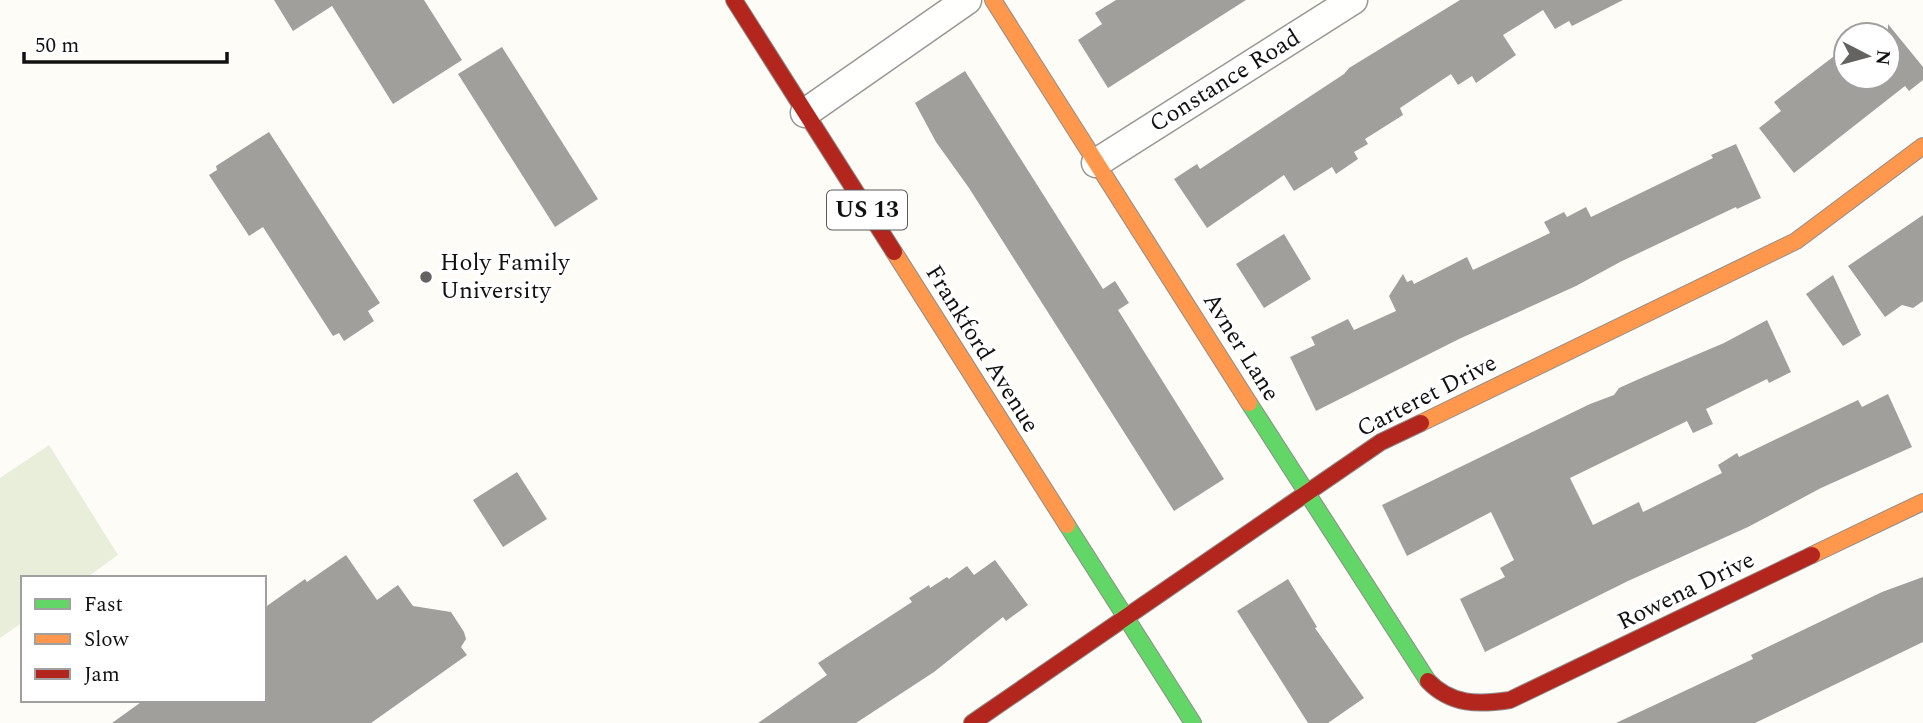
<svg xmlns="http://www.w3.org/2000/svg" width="1923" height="723" font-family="Spectral,serif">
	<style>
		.cemetery { fill: #e9eedb }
		.building { fill: #a19f9c }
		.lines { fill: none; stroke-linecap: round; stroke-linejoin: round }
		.street-casing { stroke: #979795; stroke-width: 31 }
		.fast-casing { stroke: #8e8d8b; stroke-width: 18 }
		.slow-casing { stroke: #8e8d8b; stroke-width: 18 }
		.jam-casing { stroke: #8e8d8b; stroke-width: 18 }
		.street { stroke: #fffffe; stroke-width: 28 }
		.fast { stroke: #63d668; stroke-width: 16 }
		.slow { stroke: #ff974d; stroke-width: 16 }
		.jam { stroke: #b3261e; stroke-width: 16 }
		.poi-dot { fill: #646362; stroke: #fff; stroke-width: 2.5 }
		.labels { text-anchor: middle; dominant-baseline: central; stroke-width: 7; stroke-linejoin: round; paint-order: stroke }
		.shield { fill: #fff; stroke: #585858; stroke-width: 2 }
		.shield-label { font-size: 23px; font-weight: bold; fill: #111 }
		.street-label { font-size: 24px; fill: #111; stroke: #fff }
		.poi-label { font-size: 24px; fill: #111; stroke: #fff; text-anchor: start }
	</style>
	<rect width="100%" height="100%" fill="#fdfcf7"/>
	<polygon class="cemetery" points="49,445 118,555 86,578 23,578 23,622 0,638 0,478"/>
	<g class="building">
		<polygon points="274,0 424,0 462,60 393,104 332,6 293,31"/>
		<polygon points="1116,0 1246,0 1108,88 1078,40 1102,24 1095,13"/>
		<polygon points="1460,0 1623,0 1572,26 1569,21 1555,29 1543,10 1503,35 1516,55 1476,83 1472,76 1458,85 1451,74 1400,108 1403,115 1365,139 1368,144 1354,152 1358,159 1336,174 1332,167 1294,191 1284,175 1207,228 1174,179 1197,164 1200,169 1344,74 1349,68"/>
		<polygon points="1888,24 1923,67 1923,80 1909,91 1905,86 1794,173 1759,128 1781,111 1774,102 1846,47 1846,77 1888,77"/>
		<polygon points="502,47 598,199 555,227 458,74"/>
		<polygon points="965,71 1103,289 1115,281 1129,303 1118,310 1224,479 1174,511 969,188 936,142 915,103"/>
		<polygon points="269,132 380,303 368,311 374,321 344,341 339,333 333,336 263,227 249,236 209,175 217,170 216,166"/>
		<polygon points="1736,144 1761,198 1737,209 1736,207 1620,262 1576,286 1459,339 1316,411 1290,357 1315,345 1311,337 1348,319 1354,330 1396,311 1389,296 1403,274 1407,282 1412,280 1414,284 1467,257 1473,270 1550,233 1544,222 1564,212 1567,217 1586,207 1591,217 1713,158 1711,155"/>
		<polygon points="1923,215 1923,301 1913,308 1902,305 1885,317 1848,266"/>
		<polygon points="1284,234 1311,279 1264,308 1236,264"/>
		<polygon points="1833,275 1861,335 1843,346 1806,294"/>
		<polygon points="1767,320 1791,372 1769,383 1767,379 1706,409 1713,424 1693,433 1687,421 1570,478 1593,525 1639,502 1643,512 1722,473 1718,465 1737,453 1739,457 1858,400 1862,407 1888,394 1912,447 1821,488 1748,527 1628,581 1485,652 1460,599 1505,577 1500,568 1514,560 1491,512 1407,556 1382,505 1590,404 1614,395 1619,388 1639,379 1724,343"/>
		<polygon points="517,472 547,519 503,547 473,500"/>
		<polygon points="346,555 377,600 398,585 413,606 451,612 464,632 466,639 461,647 467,655 371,723 112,723 144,700 264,700 264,608 305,579 307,582"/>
		<polygon points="995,560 1028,605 1006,621 1003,617 934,672 856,723 758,723 827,675 818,663 912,602 909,598 929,585 930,588 947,577 949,579 967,566 974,575"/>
		<polygon points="1923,577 1923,642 1755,723 1616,723 1753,659 1751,655 1882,592"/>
		<polygon points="1288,579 1317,627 1315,628 1364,698 1328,723 1308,723 1237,611"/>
	</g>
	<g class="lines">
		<defs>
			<g id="street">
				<polyline points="805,113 967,0"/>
				<polyline points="1096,163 1353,0"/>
			</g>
			<g id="fast">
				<polyline points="1249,403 1428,681"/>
				<polyline points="1067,525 1193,723"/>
			</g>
			<g id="slow">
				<polyline points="993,0 1249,403"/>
				<polyline points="894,252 1067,525"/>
				<polyline points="1421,423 1796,241 1923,146"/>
				<polyline points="1812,555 1923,502"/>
			</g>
			<g id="jam">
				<polyline points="734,0 894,252"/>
				<path d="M1428 681C1451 705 1478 705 1510 700L1812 555"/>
				<polyline points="972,723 1381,442 1421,423"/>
			</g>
		</defs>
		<use href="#street" class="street-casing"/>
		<use href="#fast" class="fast-casing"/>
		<use href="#slow" class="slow-casing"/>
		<use href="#jam" class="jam-casing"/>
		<use href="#street" class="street"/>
		<use href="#fast" class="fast"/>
		<use href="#slow" class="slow"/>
		<use href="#jam" class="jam"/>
	</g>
	<circle class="poi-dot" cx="426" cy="277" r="7"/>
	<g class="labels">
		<rect class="shield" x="827" y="190.5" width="80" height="39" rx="5"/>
		<g class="shield-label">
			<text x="867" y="210">US 13</text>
		</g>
		<g class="street-label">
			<text transform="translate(1225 81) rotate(-32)">Constance Road</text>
			<text transform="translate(1241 347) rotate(58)">Avner Lane</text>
			<text transform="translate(982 349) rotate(58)">Frankford Avenue</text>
			<text transform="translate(1427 396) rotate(-27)">Carteret Drive</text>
			<text transform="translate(1686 591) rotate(-26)">Rowena Drive</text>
		</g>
		<g class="poi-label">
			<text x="440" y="263">Holy Family<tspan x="440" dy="28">University</tspan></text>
		</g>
	</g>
	<rect x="21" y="576" width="245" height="126" fill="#ffffff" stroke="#a0a0a0" stroke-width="2"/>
	<rect x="35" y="599" width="35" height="10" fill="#63d668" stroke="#a0a0a0" stroke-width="2"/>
	<text x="84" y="611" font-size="21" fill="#111111">Fast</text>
	<rect x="35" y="634" width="35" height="10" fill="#ff974d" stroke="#a0a0a0" stroke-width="2"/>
	<text x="84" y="646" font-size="21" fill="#111111">Slow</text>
	<rect x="35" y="669" width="35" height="10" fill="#b3261e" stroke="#a0a0a0" stroke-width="2"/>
	<text x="84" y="681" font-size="21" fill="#111111">Jam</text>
	<g transform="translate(1867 56) rotate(96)"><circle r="33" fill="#ffffff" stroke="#a0a0a0" stroke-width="2"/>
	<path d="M0-5L12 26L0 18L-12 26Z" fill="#646362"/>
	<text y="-10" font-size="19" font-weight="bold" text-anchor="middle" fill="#111111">N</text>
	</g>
	<path d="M24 52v10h203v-10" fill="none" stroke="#111111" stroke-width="3.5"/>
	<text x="35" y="52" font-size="21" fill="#111111" stroke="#ffffff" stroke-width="5" paint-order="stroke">50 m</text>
</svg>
